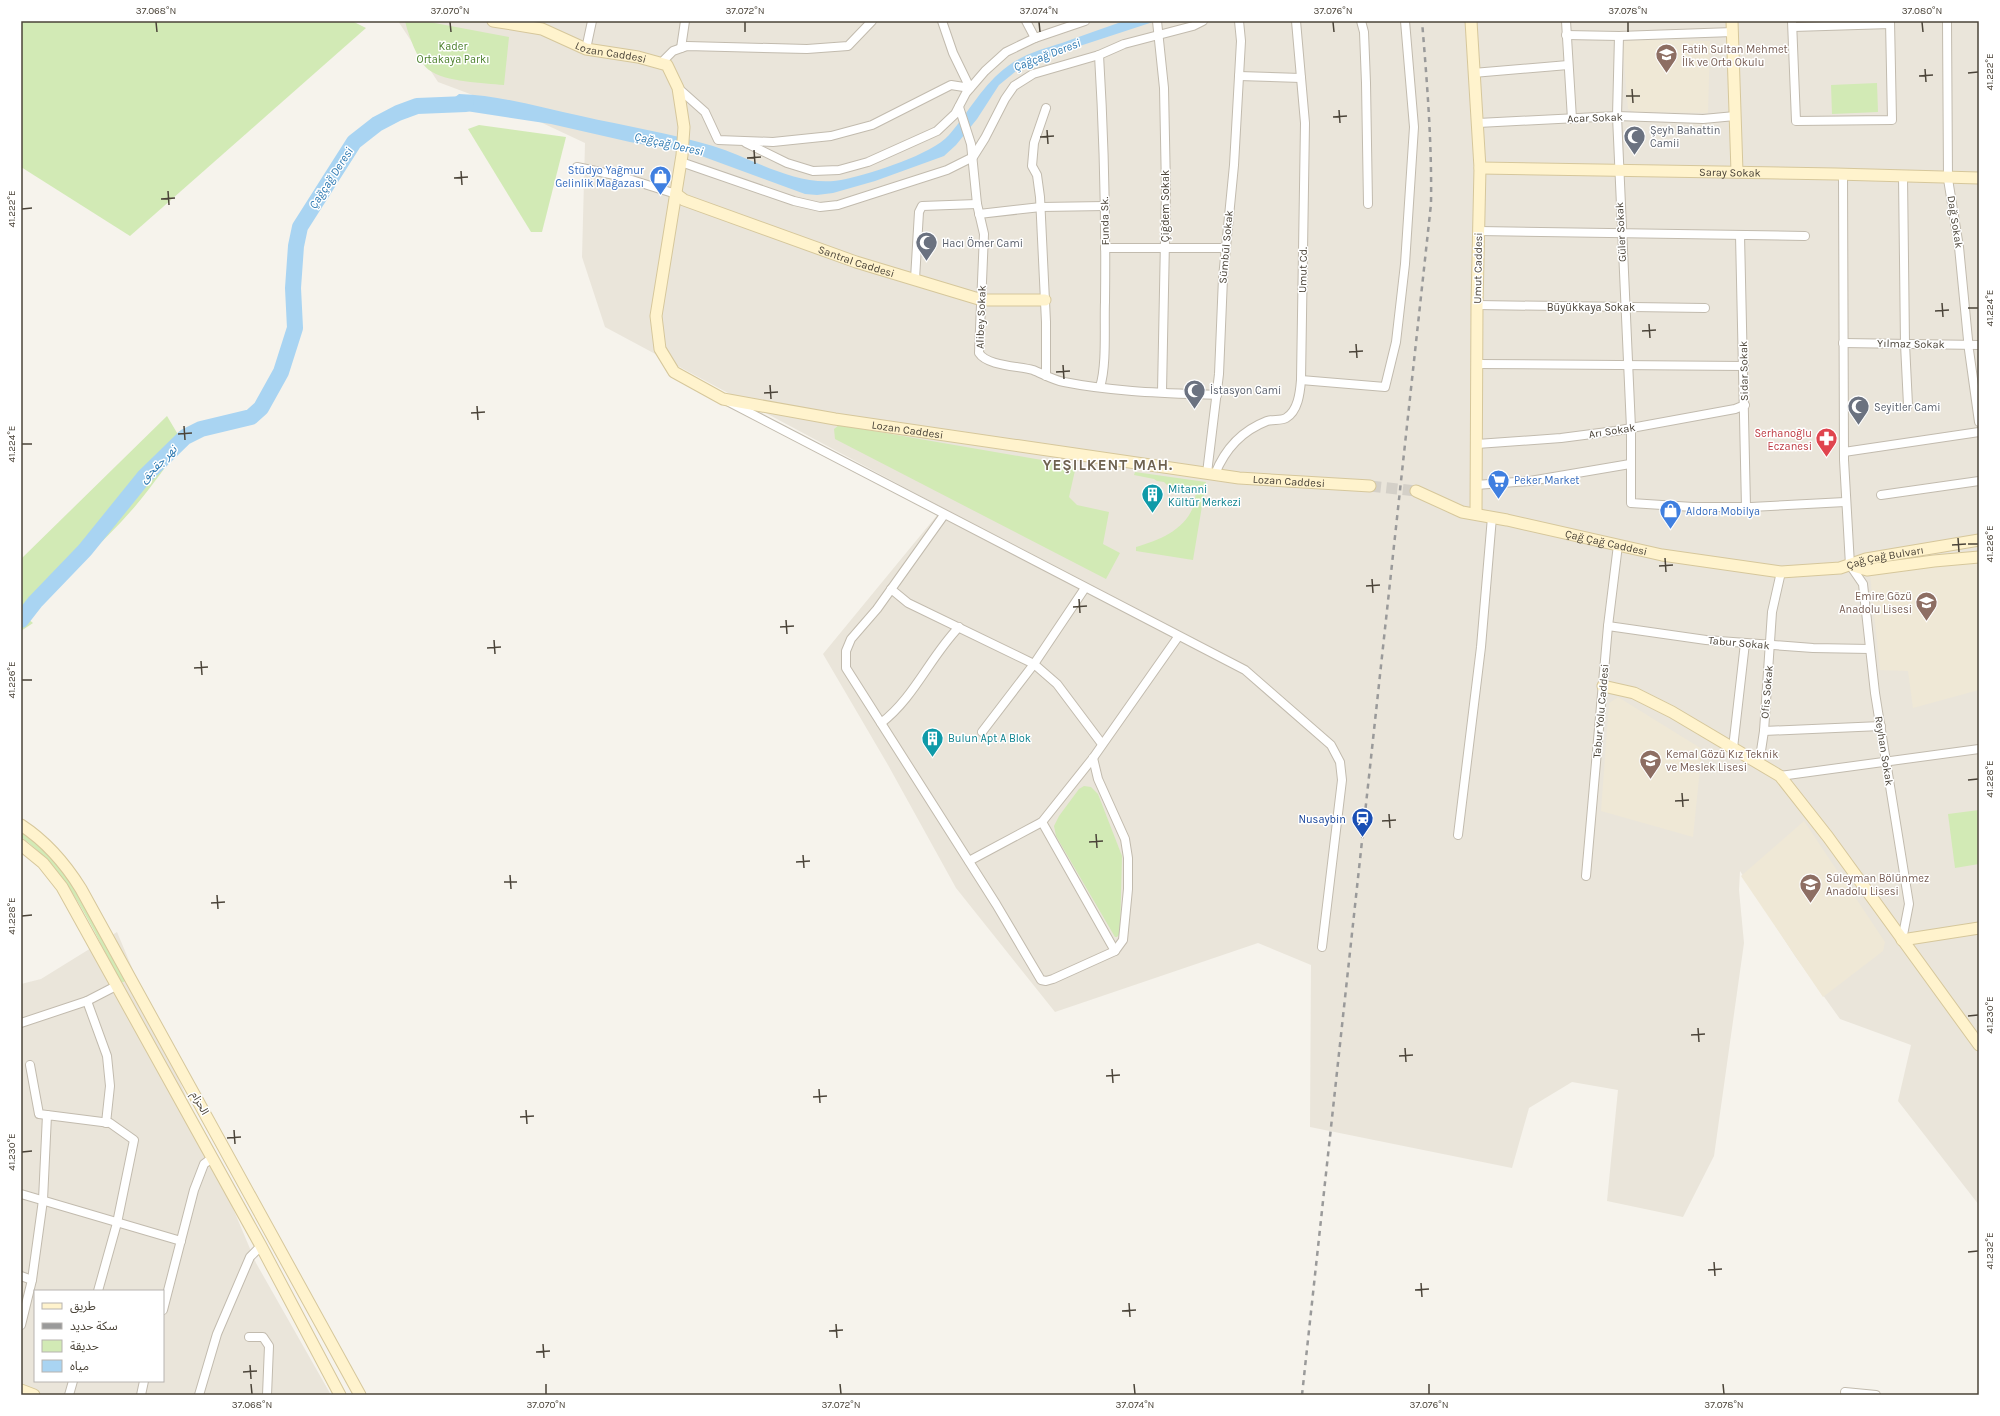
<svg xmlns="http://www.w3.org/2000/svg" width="2000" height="1416" font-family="Karla,'Noto Sans Arabic',sans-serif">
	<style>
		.residential { fill: #eae5da; fill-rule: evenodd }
		.education { fill: #efe8d6 }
		.green { fill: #d2eab5 }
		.water { fill: #a9d4f2 }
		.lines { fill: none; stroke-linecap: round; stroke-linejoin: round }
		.river { stroke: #a9d4f2; stroke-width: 16 }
		.secondary-tunnel { stroke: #d4d0c8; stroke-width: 11; stroke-dasharray: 11 5.5; stroke-linecap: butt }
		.street-casing { stroke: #c2bbae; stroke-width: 10 }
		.secondary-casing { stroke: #d6c79b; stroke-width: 13 }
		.street { stroke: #fff; stroke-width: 8 }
		.secondary { stroke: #fff3cd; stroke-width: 11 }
		.rail { stroke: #9a9a9a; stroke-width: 2.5; stroke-dasharray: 5 5; stroke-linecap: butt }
		.ticks { fill: none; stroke: #4b4439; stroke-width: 1.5 }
		.labels { text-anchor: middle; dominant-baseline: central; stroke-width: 3; stroke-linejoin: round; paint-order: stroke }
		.park-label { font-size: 11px; fill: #4a7f2a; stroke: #fff }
		.education-label { font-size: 11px; fill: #785e54; stroke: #fff; text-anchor: start }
		.street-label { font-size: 11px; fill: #4b4439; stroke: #fff }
		.worship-label { font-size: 11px; fill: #5b616d; stroke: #fff; text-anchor: start }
		.shop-label { font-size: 11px; fill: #366cbe; stroke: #fff; text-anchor: start }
		.health-label { font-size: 11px; fill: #be3a42; stroke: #fff; text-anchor: end }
		.culture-label { font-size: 11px; fill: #0d838f; stroke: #fff; text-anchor: start }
		.transit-label { font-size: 11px; fill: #164399; stroke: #fff; text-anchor: end }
		.water-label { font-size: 12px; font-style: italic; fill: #2e7ab2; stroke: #fff }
		.district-label { font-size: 15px; font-weight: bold; letter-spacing: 1px; fill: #6e6250; stroke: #fff }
		.neatline { fill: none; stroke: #4b4439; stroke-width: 1.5 }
		.ticks-label { font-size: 10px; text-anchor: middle; fill: #4b4439 }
	</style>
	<rect width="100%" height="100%" fill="#f6f3ec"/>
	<g class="residential">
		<polygon points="398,21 1979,21 1979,1205 1898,1101 1911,1045 1840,1019 1795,956 1740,871 1739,890 1744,943 1714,1156 1683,1217 1607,1201 1618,1090 1572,1082 1529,1108 1512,1168 1310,1127 1311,965 1258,943 1055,1012 956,888 888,765 823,654 943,508 605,327 582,257 585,143 521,113 438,82"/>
		<path d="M117 932 256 1263 331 1395H21V984L41 979ZM35 1291H163V1381H35Z"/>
	</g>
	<g class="education">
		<polygon points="1622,39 1710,41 1708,113 1634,112 1628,109"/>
		<polygon points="1979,560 1979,690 1913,708 1908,671 1880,670 1870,575"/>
		<polygon points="1618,697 1702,749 1693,837 1601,811 1609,703"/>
		<polygon points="1804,821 1885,942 1883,951 1823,997 1741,876"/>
	</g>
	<g class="green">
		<polygon points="21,21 352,21 366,28 130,236 21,167"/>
		<path d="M405 21H424L509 37 504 85C484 83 445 82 429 70 418 62 408 34 405 21Z"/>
		<polygon points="1877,83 1878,112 1832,114 1831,85"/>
		<polygon points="479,125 566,137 542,232 531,232 468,129"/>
		<path d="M167 416 183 443C168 463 153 485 137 504 103 545 61 577 27 618L33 623 21 631V559Z"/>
		<polygon points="839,425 1076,466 1069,497 1077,505 1109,512 1103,544 1120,553 1106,579 835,439 834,429"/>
		<path d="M1135 472 1206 482 1193 560 1136 551V547C1160 540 1185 530 1194 505 1196 499 1195 492 1196 486H1168L1164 482 1157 481 1154 479 1134 475Z"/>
		<polygon points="1084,786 1091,787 1098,794 1122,856 1120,933 1117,937 1115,937 1056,836 1054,826 1059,816 1079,789"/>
		<polygon points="1979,810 1979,864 1955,868 1948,814"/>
		<path d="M21 832C73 866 97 928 125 980L124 982H121C93 931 70 872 21 837Z"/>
	</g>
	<path class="water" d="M1124 21H1156L1040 59 1020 68 999 85 977 119 956 145 944 156 875 181 833 193 817 195 805 194 696 154 630 142 551 124 466 111 445 105 459 94C500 95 541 108 581 116 625 126 670 133 713 146 755 159 800 190 846 179 872 173 931 155 949 135 969 112 983 84 1008 66 1024 54 1043 49 1062 43 1082 36 1103 28 1124 21Z"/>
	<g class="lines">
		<polyline class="river" points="21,620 35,602 85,550 144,477 185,437 201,429 251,417 261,408 281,372 295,328 293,288 296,246 300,227 354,142 377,124 398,113 417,106 466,104"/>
		<polyline class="secondary-tunnel" points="1370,486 1416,491"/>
		<defs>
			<g id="street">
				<polyline points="1026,21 1035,38"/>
				<polyline points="1157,21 1164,88 1166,189 1162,392"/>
				<polyline points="1361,21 1364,32 1366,83 1368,204"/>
				<polyline points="1566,21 1572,119"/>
				<polyline points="1792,21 1796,121 1892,120 1890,21"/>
				<polyline points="1947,21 1948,179 1959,247 1969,350 1979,422"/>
				<polyline points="1793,27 1890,24"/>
				<polyline points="1566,35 1619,36 1733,32"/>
				<polyline points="1619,36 1617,116 1631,428 1631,503 1693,507 1751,507 1845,502"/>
				<polyline points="681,48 685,21"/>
				<polyline points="586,49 592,21"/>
				<path d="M1099 55C1104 137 1106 219 1105 302 1104 326 1107 365 1100 387"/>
				<polyline points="660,64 673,51 687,46 807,49 848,46 872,21"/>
				<polyline points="1473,73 1568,65"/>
				<polyline points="1239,76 1301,78"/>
				<polyline points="678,88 705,112 718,140 773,142 831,136 872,125 951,85 970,88 953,53 942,21"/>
				<path d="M959 107 971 144 977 204 984 234 979 353C987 366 1019 366 1033 370 1043 374 1053 380 1064 382 1114 392 1167 393 1217 395"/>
				<polyline points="1478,123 1617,116 1703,119 1735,116"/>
				<polyline points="746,143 787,163 813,171 839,170 868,162 937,131 955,114 966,93 985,71 1006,52 1035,38 1085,21"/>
				<polyline points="681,162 794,201 820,207 838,205 947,170 973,157 985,138 1005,99 1014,86 1033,74 1099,55 1124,44 1193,26 1203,21"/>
				<polyline points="577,167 619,176 676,194"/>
				<polyline points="1843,174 1844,460 1850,565 1863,584 1875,693 1909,904 1902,940"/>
				<polyline points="1903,176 1905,344 1908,405"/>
				<polyline points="979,214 1041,207 1105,206"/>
				<polyline points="1479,231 1805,236"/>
				<polyline points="1740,235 1746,507"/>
				<polyline points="1105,248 1226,248"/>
				<polyline points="915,279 919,212 922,206 977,204"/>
				<polyline points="1477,305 1705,308"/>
				<polyline points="1843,343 1979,345"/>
				<polyline points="1477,364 1744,366"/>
				<polyline points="1046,376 1046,322 1040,197 1037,175 1032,166 1034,143 1046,108"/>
				<polyline points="1301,380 1385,387 1396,342 1405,264 1414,127 1405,21"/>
				<polyline points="729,402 1245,670 1331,745 1340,762 1342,780 1322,947"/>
				<polyline points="1477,444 1561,438 1615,431 1735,409 1745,405"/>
				<polyline points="1844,452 1979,432"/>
				<polyline points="1207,473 1219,374 1223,278 1234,165 1241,41 1239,21"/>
				<path d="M1215 474C1225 449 1241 431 1267 421 1273 419 1281 421 1286 418 1298 411 1300 393 1301 380L1305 123 1296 21"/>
				<polyline points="1476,485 1530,481 1630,464"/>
				<polyline points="1881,495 1979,481"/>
				<polyline points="944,515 877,609 851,639 846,651 846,668 996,904 1041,980 1046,981 1053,979 1115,951 1123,940 1128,889 1128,858 1125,839 1098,779 1093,758"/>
				<polyline points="891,589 908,603 1034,664 1057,684 1102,744"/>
				<polyline points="1608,626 1706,640 1813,648 1870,649"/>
				<path d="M881 723C914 698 930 657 959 627"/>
				<polyline points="1764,731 1881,726"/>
				<polyline points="982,732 1034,664 1085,588"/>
				<polyline points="1733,748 1745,643"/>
				<polyline points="1759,764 1764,731 1772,612 1781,572"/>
				<polyline points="1780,776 1979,749"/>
				<polyline points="1042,822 1115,951"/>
				<polyline points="1458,835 1481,647 1492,517"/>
				<polyline points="969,861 1042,822 1093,758 1178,637"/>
				<polyline points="1586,876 1608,626 1618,545"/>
				<polyline points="87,1001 107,1056 110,1086 106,1123"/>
				<polyline points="21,1023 87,1001 116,986"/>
				<polyline points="30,1065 39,1114 47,1115"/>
				<polyline points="21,1194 181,1241"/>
				<polyline points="21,1276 32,1280"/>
				<polyline points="163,1310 194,1190 204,1164 212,1158"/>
				<polyline points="21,1325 32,1280 43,1200 47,1115 110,1123 134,1140 117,1223 98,1291"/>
				<polyline points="249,1337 263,1337 269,1346 267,1395"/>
				<polyline points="1845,1392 1876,1395"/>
				<polyline points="69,1395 73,1381"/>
				<polyline points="141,1395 144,1381"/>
				<polyline points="199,1395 217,1334 250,1257 261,1246"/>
			</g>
			<g id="secondary">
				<path id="s1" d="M493 21 542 29 586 49 638 57 667 65 678 88 684 127 682 155 656 316 660 349 674 372 723 399 835 419 1239 478 1370 486"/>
				<polyline points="1471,21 1480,168 1477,305 1476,514"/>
				<polyline points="1732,21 1737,172"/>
				<path id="s2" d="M1480 168 1836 174 1979 178"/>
				<path id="s3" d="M676 194 684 200 856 262 982 300H1045"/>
				<path id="s4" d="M1416 491 1462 512 1507 520 1662 555 1781 572 1840 568 1866 559 1979 540"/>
				<polyline points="1850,565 1867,570 1934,561 1979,557"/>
				<polyline points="1603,686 1634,693 1672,712 1780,776 1828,837 1979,1045"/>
				<path d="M21 825C47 842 65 863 81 889L360 1395"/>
				<polyline points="21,845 43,863 62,887 261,1246 340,1395"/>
				<polyline points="1902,940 1979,928"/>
				<polyline points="21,1390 34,1395"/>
			</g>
		</defs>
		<use href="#street" class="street-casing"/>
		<use href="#secondary" class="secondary-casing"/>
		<use href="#street" class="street"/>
		<use href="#secondary" class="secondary"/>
		<path class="rail" d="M1302 1395 1431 204C1432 143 1427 82 1422 21"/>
	</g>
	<path class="ticks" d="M156 22 157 32M450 22 451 32M745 22V32M1039 22 1040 32M1333 22 1334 32M1628 22V32M1922 22 1923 32M1925 69 1926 82M1968 73 1978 72M1919 76 1933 75M1632 89 1633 103M1626 96H1640M1339 110 1340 123M1333 117 1347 116M1047 130 1048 144M1040 137 1054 136M754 150 755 164M747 158 761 157M461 171 462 185M454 178 468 177M168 191 169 205M161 199 175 198M22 209 32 208M1942 303 1943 317M1968 308H1978M1935 311 1949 310M1649 324 1650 338M1642 331 1656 330M1356 344 1357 358M1349 352 1363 351M1063 365 1064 379M1056 372 1070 371M770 385 771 399M764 393 778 392M477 406 478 420M471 413 485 412M184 426 185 440M178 434 192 433M22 444H32M1958 538 1959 552M1968 544H1978M1952 545 1966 544M1665 558 1666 572M1659 566 1673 565M1372 579 1373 593M1366 586 1380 585M1079 599 1080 613M1073 607 1087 606M786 620 787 634M780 627 794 626M494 640 495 654M487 648 501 647M201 661 202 675M194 668 208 667M22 680H32M1968 780 1978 779M1682 793 1683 807M1675 801 1689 800M1389 814 1390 828M1382 821 1396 820M1096 834 1097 848M1089 842 1103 841M803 855 804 868M796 862 810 861M510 875 511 889M504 882H517M217 895 218 909M211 903 225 902M22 916 32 915M1968 1016 1978 1015M1698 1028 1699 1042M1691 1035 1705 1034M1405 1048 1406 1062M1399 1056 1413 1055M1112 1069 1113 1083M1106 1076 1120 1075M819 1089 820 1103M813 1097 827 1096M526 1110 527 1124M520 1117 534 1116M234 1130 235 1144M227 1138 241 1137M22 1152 32 1151M1968 1252 1978 1251M1714 1262 1715 1276M1708 1270 1722 1269M1421 1283 1422 1297M1415 1290 1429 1289M1129 1303 1130 1317M1122 1311 1136 1310M836 1324 837 1338M829 1331 843 1330M543 1344 544 1358M536 1352 550 1351M250 1365 251 1379M243 1372 257 1371M251 1384 252 1394M546 1384V1394M840 1384 841 1394M1134 1384 1135 1394M1429 1384V1394M1723 1384 1724 1394"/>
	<defs>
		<symbol id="school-pin" viewBox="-11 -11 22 30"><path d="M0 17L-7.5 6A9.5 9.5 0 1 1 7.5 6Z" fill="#8d6e63" stroke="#fff"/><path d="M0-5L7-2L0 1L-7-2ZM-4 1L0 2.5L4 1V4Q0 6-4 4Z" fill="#fff"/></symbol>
		<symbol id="mosque-pin" viewBox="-11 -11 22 30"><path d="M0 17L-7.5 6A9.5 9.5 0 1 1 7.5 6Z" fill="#6b7280" stroke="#fff"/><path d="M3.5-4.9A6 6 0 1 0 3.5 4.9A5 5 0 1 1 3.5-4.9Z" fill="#fff"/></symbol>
		<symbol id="shop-pin" viewBox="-11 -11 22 30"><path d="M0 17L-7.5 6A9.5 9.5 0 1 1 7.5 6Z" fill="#3f7fe0" stroke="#fff"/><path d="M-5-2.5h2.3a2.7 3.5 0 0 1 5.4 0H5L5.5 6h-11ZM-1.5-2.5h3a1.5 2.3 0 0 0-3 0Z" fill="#fff"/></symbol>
		<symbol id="pharmacy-pin" viewBox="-11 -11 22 30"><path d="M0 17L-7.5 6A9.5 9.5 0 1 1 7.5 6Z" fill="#e0444e" stroke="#fff"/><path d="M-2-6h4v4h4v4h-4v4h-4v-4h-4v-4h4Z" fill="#fff"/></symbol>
		<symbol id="supermarket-pin" viewBox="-11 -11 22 30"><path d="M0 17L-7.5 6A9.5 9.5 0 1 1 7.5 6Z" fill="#3f7fe0" stroke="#fff"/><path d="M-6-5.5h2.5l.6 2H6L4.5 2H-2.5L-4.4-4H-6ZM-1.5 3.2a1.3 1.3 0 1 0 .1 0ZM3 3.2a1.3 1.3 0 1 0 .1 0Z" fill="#fff"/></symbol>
		<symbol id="building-pin" viewBox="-11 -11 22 30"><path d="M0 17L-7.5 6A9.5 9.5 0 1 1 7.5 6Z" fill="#0f9aa8" stroke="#fff"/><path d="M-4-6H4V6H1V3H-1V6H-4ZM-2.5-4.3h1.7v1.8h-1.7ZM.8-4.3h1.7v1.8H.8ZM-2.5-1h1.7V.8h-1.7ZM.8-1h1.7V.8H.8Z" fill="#fff"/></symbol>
		<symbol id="station-pin" viewBox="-11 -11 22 30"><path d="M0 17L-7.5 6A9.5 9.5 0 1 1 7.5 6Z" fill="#1a4fb4" stroke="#fff"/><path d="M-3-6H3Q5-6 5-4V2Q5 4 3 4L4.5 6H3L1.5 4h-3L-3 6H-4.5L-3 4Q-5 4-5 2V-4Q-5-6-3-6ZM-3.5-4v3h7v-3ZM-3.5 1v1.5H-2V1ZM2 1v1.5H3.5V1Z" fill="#fff"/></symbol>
	</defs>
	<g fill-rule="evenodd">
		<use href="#school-pin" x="1654" y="42" width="25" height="34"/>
		<use href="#mosque-pin" x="1622" y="124" width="25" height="34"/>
		<use href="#shop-pin" x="648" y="164" width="25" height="34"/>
		<use href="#mosque-pin" x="914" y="230" width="25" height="34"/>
		<use href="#mosque-pin" x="1182" y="378" width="25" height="34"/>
		<use href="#mosque-pin" x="1846" y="394" width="25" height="34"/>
		<use href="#pharmacy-pin" x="1814" y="426" width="25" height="34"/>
		<use href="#supermarket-pin" x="1486" y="468" width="25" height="34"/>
		<use href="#building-pin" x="1140" y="482" width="25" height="34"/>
		<use href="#shop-pin" x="1658" y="498" width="25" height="34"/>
		<use href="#school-pin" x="1914" y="590" width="25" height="34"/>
		<use href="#building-pin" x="920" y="726" width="25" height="34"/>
		<use href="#school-pin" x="1638" y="748" width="25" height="34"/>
		<use href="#station-pin" x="1350" y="806" width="25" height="34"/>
		<use href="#school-pin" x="1798" y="872" width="25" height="34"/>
	</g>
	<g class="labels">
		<g class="park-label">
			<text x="453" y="46">Kader<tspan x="453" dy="13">Ortakaya Parkı</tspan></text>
		</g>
		<g class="education-label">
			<text x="1682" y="49">Fatih Sultan Mehmet<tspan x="1682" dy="13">İlk ve Orta Okulu</tspan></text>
			<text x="1912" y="596" text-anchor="end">Emire Gözü<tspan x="1912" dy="13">Anadolu Lisesi</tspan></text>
			<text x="1666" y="754">Kemal Gözü Kız Teknik<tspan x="1666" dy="13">ve Meslek Lisesi</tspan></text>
			<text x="1826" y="878">Süleyman Bölünmez<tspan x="1826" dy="13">Anadolu Lisesi</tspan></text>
		</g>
		<g class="street-label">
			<text stroke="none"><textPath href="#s1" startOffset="123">Lozan Caddesi</textPath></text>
			<text transform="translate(1595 118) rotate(-2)">Acar Sokak</text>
			<text stroke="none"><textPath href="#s2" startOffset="250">Saray Sokak</textPath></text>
			<text transform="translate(1165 206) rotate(-90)">Çiğdem Sokak</text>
			<text transform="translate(1105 221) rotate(-91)">Funda Sk.</text>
			<text transform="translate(1955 222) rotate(81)">Dağ Sokak</text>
			<text transform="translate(1621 232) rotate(-93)">Güler Sokak</text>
			<text transform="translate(1226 247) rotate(-85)">Sümbül Sokak</text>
			<text stroke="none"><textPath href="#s3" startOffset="193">Santral Caddesi</textPath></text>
			<text transform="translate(1478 268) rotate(-89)">Umut Caddesi</text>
			<text transform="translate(1303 270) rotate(-89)">Umut Cd.</text>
			<text x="1591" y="307">Büyükkaya Sokak</text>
			<text transform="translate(981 317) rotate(-88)">Alibey Sokak</text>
			<text transform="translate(1911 344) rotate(1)">Yılmaz Sokak</text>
			<text transform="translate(1744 371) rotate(-91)">Sidar Sokak</text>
			<text stroke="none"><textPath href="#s1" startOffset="740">Lozan Caddesi</textPath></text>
			<text transform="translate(1612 431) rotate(-9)">Arı Sokak</text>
			<text stroke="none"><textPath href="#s1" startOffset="1125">Lozan Caddesi</textPath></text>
			<text stroke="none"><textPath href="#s4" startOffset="198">Çağ Çağ Caddesi</textPath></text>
			<text stroke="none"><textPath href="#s4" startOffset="481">Çağ Çağ Bulvarı</textPath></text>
			<text transform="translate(1739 643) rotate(5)">Tabur Sokak</text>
			<text transform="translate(1767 692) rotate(-85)">Ofis Sokak</text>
			<text transform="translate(1601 711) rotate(-85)">Tabur Yolu Caddesi</text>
			<text transform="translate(1884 751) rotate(81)">Reyhan Sokak</text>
			<text transform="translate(200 1103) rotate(61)">الحزام</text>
		</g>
		<g class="worship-label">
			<text x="1650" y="130">Şeyh Bahattin<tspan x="1650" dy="13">Camii</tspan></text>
			<text x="942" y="243">Hacı Ömer Cami</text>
			<text x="1210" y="390">İstasyon Cami</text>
			<text x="1874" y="407">Seyitler Cami</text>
		</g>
		<g class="shop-label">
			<text x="644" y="170" text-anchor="end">Stüdyo Yağmur<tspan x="644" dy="13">Gelinlik Mağazası</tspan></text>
			<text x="1514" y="480">Peker Market</text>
			<text x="1686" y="511">Aldora Mobilya</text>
		</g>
		<g class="health-label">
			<text x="1812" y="433">Serhanoğlu<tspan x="1812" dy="13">Eczanesi</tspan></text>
		</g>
		<g class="culture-label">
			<text x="1168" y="489">Mitanni<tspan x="1168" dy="13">Kültür Merkezi</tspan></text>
			<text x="948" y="738">Bulun Apt A Blok</text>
		</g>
		<g class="transit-label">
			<text x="1346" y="819">Nusaybin</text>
		</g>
		<g class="water-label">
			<text transform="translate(1047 55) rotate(-21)">Çağçağ Deresi</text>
			<text transform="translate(669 144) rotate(13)">Çağçağ Deresi</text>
			<text transform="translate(331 178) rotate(-57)">Çağçağ Deresi</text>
			<text transform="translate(158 464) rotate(-45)">نهر جقجق</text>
		</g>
		<g class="district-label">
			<text x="1108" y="465">YEŞILKENT MAH.</text>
		</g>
	</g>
	<rect width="2000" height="1416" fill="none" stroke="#ffffff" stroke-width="44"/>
	<rect x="34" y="1290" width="130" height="92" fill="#ffffff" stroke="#b7b4b0"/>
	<rect x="42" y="1303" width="20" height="6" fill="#fff3cd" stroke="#b7b4b0"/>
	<text x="70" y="1310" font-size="12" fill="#4b4439">طريق</text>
	<rect x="42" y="1323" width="20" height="6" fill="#9a9a9a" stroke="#b7b4b0"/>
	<text x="70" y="1330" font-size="12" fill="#4b4439">سكة حديد</text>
	<rect x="42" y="1340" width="20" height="12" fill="#d2eab5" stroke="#b7b4b0"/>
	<text x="70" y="1350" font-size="12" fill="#4b4439">حديقة</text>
	<rect x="42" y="1360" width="20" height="12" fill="#a9d4f2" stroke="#b7b4b0"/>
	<text x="70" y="1370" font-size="12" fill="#4b4439">مياه</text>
	<rect x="22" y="22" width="1956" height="1372" class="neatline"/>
	<g class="ticks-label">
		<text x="156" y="14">37.068°N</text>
		<text x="450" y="14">37.070°N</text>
		<text x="745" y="14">37.072°N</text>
		<text x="1039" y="14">37.074°N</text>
		<text x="1333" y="14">37.076°N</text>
		<text x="1628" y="14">37.078°N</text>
		<text x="1922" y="14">37.080°N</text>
		<text transform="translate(1989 72) rotate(-90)" y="4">41.222°E</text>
		<text transform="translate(11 209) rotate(-90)" y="4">41.222°E</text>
		<text transform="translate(1989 308) rotate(-90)" y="4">41.224°E</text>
		<text transform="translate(11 444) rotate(-90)" y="4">41.224°E</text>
		<text transform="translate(1989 544) rotate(-90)" y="4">41.226°E</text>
		<text transform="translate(11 680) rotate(-90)" y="4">41.226°E</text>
		<text transform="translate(1989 779) rotate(-90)" y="4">41.228°E</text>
		<text transform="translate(11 916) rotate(-90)" y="4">41.228°E</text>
		<text transform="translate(1989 1015) rotate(-90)" y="4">41.230°E</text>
		<text transform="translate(11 1152) rotate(-90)" y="4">41.230°E</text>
		<text transform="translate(1989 1251) rotate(-90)" y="4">41.232°E</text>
		<text x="252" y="1408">37.068°N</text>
		<text x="546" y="1408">37.070°N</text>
		<text x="841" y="1408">37.072°N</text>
		<text x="1135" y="1408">37.074°N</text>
		<text x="1429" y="1408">37.076°N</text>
		<text x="1724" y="1408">37.078°N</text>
	</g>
</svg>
